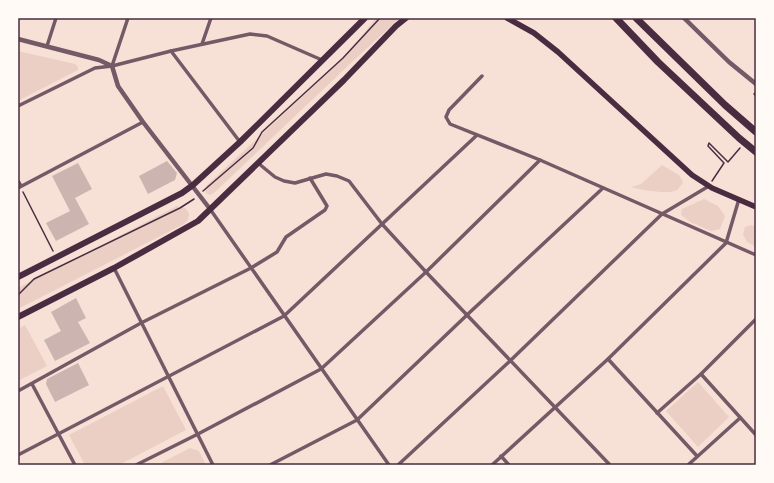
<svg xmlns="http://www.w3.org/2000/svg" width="774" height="483" font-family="Barlow,sans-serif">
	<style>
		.green { fill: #ebcfc5 }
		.building { fill: #ccb4b1 }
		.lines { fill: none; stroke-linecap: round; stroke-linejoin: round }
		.path { stroke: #4a2c40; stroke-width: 1.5 }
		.minor { stroke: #755966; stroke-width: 3.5 }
		.tertiary { stroke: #755966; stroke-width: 4.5 }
		.secondary { stroke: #4a2c40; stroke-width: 5.5 }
		.primary { stroke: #4a2c40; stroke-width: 6 }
		.motorway { stroke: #4a2c40; stroke-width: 7 }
		.neatline { fill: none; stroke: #4a2c40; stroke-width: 1.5 }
	</style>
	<rect width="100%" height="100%" fill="#f7e1d7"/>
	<g class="green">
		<polygon points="376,18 400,18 351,63 214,193 210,195 206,193 205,189 207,185 345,57"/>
		<polygon points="18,51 75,64 78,67 78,70 18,101"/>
		<path d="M662 165 679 175 683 182C682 184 679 188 677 190 668 195 641 190 631 187L641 184Z"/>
		<polygon points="704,199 718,206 725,216 720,229 711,231 690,222 681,215 682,209"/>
		<path d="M177 206 185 208C191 213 190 219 184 224L18 309V288Z"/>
		<polygon points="752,225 756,227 756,247 747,242 743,235 745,227"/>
		<polygon points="25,325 47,366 18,381 18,329"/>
		<polygon points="698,382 729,417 698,447 666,411"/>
		<polygon points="163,386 186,430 119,465 85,465 69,435"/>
		<polygon points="190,448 199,451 206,465 157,465"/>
	</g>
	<g class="building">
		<polygon points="167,161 177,173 175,180 148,194 139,176"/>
		<polygon points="78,163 92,189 75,198 89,224 56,241 46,223 70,211 52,176"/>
		<polygon points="76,298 86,318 78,322 90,343 55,361 44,340 61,331 51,312"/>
		<polygon points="78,363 89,385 55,402 46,384 47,379"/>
	</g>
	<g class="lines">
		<g class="path">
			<polyline points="756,92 754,94 756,96"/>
			<polyline points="712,181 724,163 708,146 709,143 728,162 740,148"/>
			<polyline points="203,191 253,148 262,132 343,58 380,18"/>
			<polyline points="23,192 53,251"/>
			<polyline points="18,295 34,279 180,208 194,199"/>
		</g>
		<g class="minor">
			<polyline points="202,44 211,18"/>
			<polyline points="47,46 56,18"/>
			<polyline points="171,51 240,142"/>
			<polyline points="112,66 128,18"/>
			<polyline points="482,76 449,110 446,117 450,124 540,160 756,255"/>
			<polyline points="18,106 95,68 112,66 171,51 250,34 267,36 322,60"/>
			<polyline points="258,163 275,177 284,181 295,183 326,174 337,176 349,181 382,224 426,272 610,465"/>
			<polyline points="18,181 21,186"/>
			<polyline points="18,188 143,122"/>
			<polyline points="210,209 389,465"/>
			<polyline points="114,268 213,465"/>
			<polyline points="608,359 697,456"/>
			<polyline points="701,374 756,435"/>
			<polyline points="32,384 75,465"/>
			<polyline points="18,391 141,323 251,268 277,252 286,237 325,210 327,206 310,178"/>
			<polyline points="657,413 701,374 756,319"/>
			<polyline points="18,455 284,316 476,136"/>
			<polyline points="501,456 509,465"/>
			<polyline points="136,465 198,434 321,369 426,272 540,160"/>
			<polyline points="270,465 357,420 468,314 603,188"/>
			<polyline points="398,465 511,360 662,214 709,186"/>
			<polyline points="492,465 608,359 726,243 739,199"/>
			<polyline points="688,465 740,418"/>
		</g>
		<g class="tertiary">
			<polyline points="684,18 729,62 756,84"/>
			<polyline points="18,39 99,60 112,66 118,86 143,122 210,209"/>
		</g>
		<polyline class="secondary" points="507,18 534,33 558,52 692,175 712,188 756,207"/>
		<g class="primary">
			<polyline points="18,277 182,193 193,185 240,142 365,18"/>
			<polyline points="18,317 114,268 198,221 344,80 396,26 406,18"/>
		</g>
		<g class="motorway">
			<polyline points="616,18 658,62 739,138 756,152"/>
			<polyline points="636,18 725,105 756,132"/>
		</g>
	</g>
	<rect width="774" height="483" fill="none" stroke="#fffaf5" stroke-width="38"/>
	<rect x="19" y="19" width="736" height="445" class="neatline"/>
</svg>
